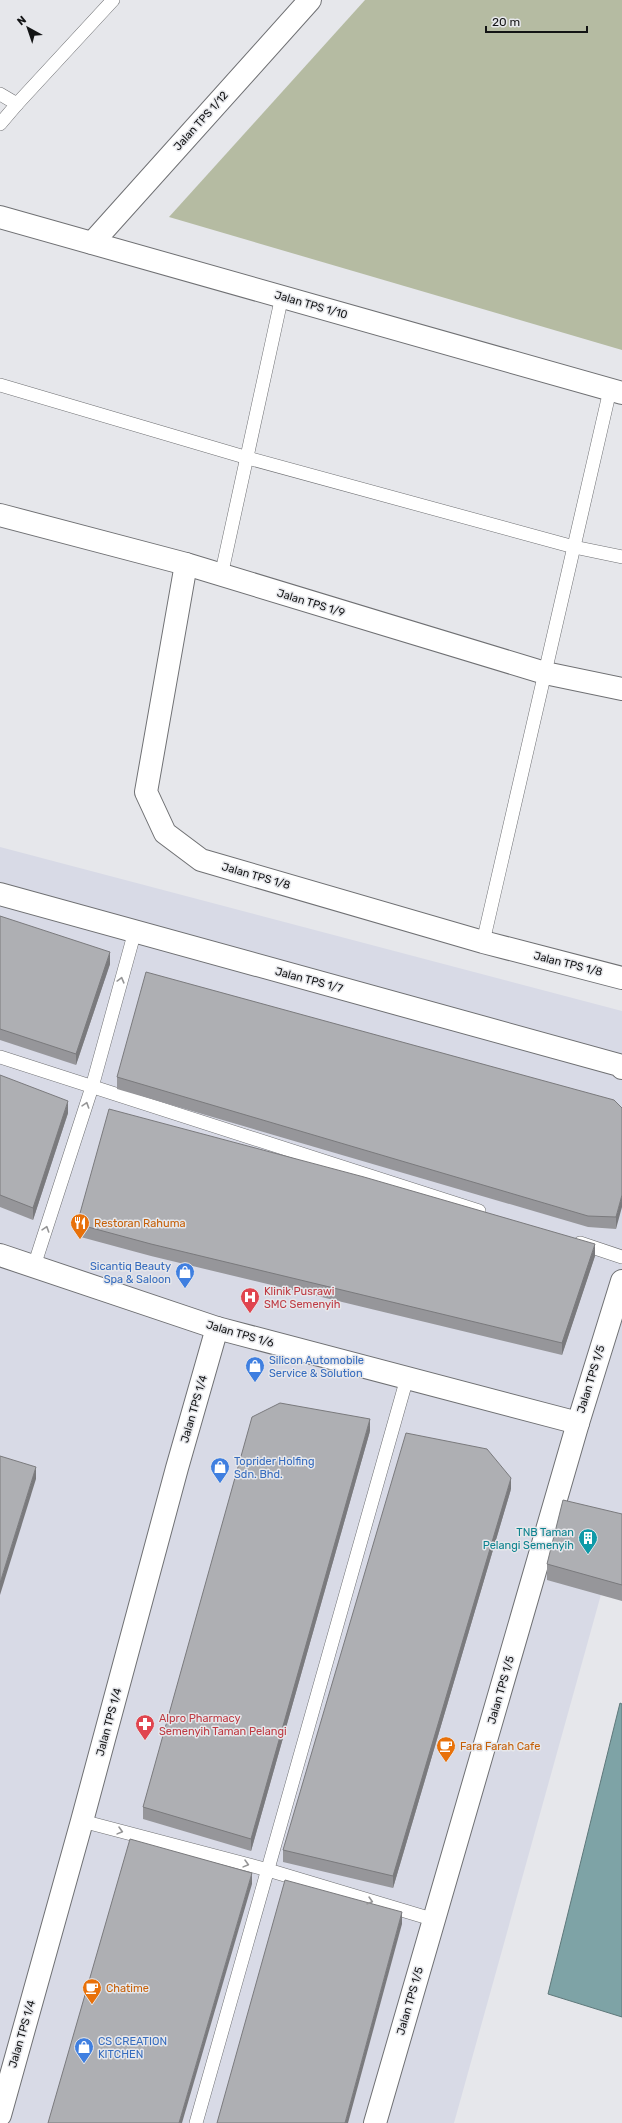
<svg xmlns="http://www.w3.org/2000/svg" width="622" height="2123" font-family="Rubik,sans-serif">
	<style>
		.built { fill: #d8dae6 }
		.green { fill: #b5bba2 }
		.water { fill: #7ea3a6; stroke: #5e787a }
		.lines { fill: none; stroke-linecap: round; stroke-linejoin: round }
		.service-casing { stroke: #6f7073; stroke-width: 14 }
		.minor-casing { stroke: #6f7073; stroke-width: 24 }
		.service { stroke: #fff; stroke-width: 13 }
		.minor { stroke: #fff; stroke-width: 22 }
		.wall { fill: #96969a }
		.shaded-wall { fill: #7a7a7d }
		.building { fill: #aeafb3; stroke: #7a7a7d }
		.oneway { stroke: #959596 }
		.labels { text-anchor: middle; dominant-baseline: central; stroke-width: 3; stroke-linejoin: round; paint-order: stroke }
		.street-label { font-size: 11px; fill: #131415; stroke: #e6e7eb }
		.food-label { font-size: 11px; fill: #c56008; stroke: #e6e7eb; text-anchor: start }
		.shop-label { font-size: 11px; fill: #366cbe; stroke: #e6e7eb; text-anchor: start }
		.health-label { font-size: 11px; fill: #be3a42; stroke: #e6e7eb; text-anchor: start }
		.culture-label { font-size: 11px; fill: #0d838f; stroke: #e6e7eb; text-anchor: end }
	</style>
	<rect width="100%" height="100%" fill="#e6e7eb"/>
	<polygon class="built" points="0,847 622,1011 622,1519 454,2123 0,2123"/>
	<polygon class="green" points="365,0 622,0 622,350 169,217"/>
	<polygon class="water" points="620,1703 622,1704 622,2017 548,1994"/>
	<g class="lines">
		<defs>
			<g id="service">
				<polyline points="0,94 17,104 113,0"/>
				<polyline points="0,124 17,104"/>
				<polyline points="0,385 248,458 574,547 622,557"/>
				<polyline points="221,576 282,296"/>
				<polyline points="483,942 610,390"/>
				<polyline points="0,1057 479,1211"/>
				<polyline points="580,1243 622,1257"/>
				<polyline points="34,1266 92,1087 135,931"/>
				<polyline points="82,1821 268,1870 435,1920"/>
				<polyline points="196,2123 407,1378"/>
			</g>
			<g id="minor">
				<polyline points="0,217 622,393"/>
				<polyline points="92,243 310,0"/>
				<polyline points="0,515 186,564 545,673 622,689"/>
				<polyline points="186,564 146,792 165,833 201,860 483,942 622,978"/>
				<polyline points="0,894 619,1065 622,1068"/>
				<polyline points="0,1255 217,1328 578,1423"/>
				<polyline points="0,2115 82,1821 177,1468 217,1328"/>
				<polyline points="375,2123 578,1423 622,1281"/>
			</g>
		</defs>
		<use href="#service" class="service-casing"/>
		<use href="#minor" class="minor-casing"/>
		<use href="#service" class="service"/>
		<use href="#minor" class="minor"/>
	</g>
	<g class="wall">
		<polygon points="0,916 110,964 76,1065 0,1040"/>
		<polygon points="0,1075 68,1113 33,1220 0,1207"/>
		<polygon points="117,1077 622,1108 616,1229 588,1227 117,1089"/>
		<polygon points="77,1224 595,1256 562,1355 151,1256 77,1236"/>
		<polygon points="370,1431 251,1851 143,1819 143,1807"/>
		<polygon points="511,1489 393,1888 283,1862 283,1850"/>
		<polygon points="622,1514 622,1601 547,1580 547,1564"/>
	</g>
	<g class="shaded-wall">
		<polygon points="110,952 110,964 76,1065 76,1054"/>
		<polygon points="68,1101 68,1113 33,1220 33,1208"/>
		<polygon points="622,1195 622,1207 616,1229 616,1217"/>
		<polygon points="595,1244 595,1256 562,1355 562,1343"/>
		<polygon points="370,1419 370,1431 251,1851 251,1839"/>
		<polygon points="36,1467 36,1479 0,1595 0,1583"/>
		<polygon points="511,1478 511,1489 393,1888 393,1876"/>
		<polygon points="252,1873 252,1884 182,2123 179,2123"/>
		<polygon points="402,1912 402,1924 348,2123 345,2123"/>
	</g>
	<g class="building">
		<polygon points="0,916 110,952 76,1054 0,1029"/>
		<polygon points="146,972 614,1100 622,1108 622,1195 616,1217 588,1216 117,1077"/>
		<polygon points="0,1075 68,1101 33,1208 0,1195"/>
		<polygon points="109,1109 364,1177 595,1244 562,1343 151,1244 77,1224"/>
		<polygon points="280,1403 370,1419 251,1839 143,1807 252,1417"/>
		<polygon points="406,1433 487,1449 511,1478 393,1876 283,1850"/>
		<polygon points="0,1456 36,1467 0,1583"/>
		<polygon points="563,1500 622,1514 622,1585 547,1564"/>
		<polygon points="130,1839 252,1873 179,2123 48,2123"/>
		<polygon points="285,1880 402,1912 345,2123 217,2123"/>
	</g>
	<defs><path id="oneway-chevron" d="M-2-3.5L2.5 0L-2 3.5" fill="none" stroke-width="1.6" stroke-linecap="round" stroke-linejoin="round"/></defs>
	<g class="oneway">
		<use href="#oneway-chevron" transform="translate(121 980) rotate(-75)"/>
		<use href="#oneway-chevron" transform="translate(86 1105) rotate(-72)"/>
		<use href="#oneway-chevron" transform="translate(46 1229) rotate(-72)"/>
		<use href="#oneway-chevron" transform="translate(120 1831) rotate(15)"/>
		<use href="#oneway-chevron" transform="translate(246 1864) rotate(15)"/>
		<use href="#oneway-chevron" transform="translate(370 1901) rotate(16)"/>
	</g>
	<defs>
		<symbol id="restaurant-pin" viewBox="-11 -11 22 30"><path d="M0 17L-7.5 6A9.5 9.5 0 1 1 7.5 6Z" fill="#e8710a" stroke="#e6e7eb"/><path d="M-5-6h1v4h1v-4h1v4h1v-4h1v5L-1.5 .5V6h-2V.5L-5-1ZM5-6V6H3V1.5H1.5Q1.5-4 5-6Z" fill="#fff"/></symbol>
		<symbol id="shop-pin" viewBox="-11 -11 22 30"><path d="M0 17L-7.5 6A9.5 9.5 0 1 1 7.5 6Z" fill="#3f7fe0" stroke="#e6e7eb"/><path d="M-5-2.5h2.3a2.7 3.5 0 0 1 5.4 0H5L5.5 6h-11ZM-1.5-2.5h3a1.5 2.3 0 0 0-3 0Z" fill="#fff"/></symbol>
		<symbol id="hospital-pin" viewBox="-11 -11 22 30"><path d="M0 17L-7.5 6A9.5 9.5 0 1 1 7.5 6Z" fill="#e0444e" stroke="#e6e7eb"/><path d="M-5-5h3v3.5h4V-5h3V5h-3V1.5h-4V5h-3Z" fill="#fff"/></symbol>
		<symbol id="building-pin" viewBox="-11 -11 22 30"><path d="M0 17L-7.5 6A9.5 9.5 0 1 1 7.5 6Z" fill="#0f9aa8" stroke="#e6e7eb"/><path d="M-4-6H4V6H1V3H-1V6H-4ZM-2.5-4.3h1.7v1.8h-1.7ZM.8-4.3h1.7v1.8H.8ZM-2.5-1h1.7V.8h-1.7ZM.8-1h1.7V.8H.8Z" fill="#fff"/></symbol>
		<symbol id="pharmacy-pin" viewBox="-11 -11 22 30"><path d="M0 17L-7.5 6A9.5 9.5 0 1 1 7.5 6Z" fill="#e0444e" stroke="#e6e7eb"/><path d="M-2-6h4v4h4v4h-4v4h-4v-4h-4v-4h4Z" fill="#fff"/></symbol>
		<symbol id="cafe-pin" viewBox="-11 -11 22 30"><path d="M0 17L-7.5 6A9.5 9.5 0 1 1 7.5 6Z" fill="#e8710a" stroke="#e6e7eb"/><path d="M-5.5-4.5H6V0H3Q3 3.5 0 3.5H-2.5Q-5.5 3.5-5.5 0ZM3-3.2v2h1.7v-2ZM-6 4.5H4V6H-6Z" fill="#fff"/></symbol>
	</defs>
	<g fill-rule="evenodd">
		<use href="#restaurant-pin" x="69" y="1212" width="22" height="30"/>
		<use href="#shop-pin" x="174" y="1261" width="22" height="30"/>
		<use href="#hospital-pin" x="239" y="1286" width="22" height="30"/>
		<use href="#shop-pin" x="244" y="1355" width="22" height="30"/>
		<use href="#shop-pin" x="209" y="1456" width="22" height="30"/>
		<use href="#building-pin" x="577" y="1527" width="22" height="30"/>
		<use href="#pharmacy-pin" x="134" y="1713" width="22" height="30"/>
		<use href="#cafe-pin" x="435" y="1735" width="22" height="30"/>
		<use href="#cafe-pin" x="81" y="1977" width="22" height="30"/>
		<use href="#shop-pin" x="73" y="2036" width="22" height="30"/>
	</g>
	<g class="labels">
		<g class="street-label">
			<text transform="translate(201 121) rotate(-48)">Jalan TPS 1/12</text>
			<text transform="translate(311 305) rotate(16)">Jalan TPS 1/10</text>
			<text transform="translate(311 603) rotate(17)">Jalan TPS 1/9</text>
			<text transform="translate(256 876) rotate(16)">Jalan TPS 1/8</text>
			<text transform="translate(568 964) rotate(14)">Jalan TPS 1/8</text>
			<text transform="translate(309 980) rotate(15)">Jalan TPS 1/7</text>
			<text transform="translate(240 1334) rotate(16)">Jalan TPS 1/6</text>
			<text transform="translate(591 1379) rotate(-73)">Jalan TPS 1/5</text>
			<text transform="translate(194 1409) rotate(-74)">Jalan TPS 1/4</text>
			<text transform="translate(501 1690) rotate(-74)">Jalan TPS 1/5</text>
			<text transform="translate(109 1722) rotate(-75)">Jalan TPS 1/4</text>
			<text transform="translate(410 2001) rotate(-74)">Jalan TPS 1/5</text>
			<text transform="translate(22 2034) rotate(-74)">Jalan TPS 1/4</text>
		</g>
		<g class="food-label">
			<text x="94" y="1223">Restoran Rahuma</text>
			<text x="460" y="1746">Fara Farah Cafe</text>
			<text x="106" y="1988">Chatime</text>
		</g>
		<g class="shop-label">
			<text x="171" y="1266" text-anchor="end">Sicantiq Beauty<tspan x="171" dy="13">Spa &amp; Saloon</tspan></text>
			<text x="269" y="1360">Silicon Automobile<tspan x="269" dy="13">Service &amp; Solution</tspan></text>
			<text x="234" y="1461">Toprider Holfing<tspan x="234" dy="13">Sdn. Bhd.</tspan></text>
			<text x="98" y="2041">CS CREATION<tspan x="98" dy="13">KITCHEN</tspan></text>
		</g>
		<g class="health-label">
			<text x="264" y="1291">Klinik Pusrawi<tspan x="264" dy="13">SMC Semenyih</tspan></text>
			<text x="159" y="1718">Alpro Pharmacy<tspan x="159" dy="13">Semenyih Taman Pelangi</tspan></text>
		</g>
		<g class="culture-label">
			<text x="574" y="1532">TNB Taman<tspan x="574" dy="13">Pelangi Semenyih</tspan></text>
		</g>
	</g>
	<g transform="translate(28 28) rotate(320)" stroke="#e6e7eb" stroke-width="3" paint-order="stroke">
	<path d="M0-3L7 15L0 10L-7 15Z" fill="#131415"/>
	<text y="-6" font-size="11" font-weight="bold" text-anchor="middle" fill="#131415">N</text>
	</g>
	<path d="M486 26v6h101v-6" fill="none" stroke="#131415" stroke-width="2"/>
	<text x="492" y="26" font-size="12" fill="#131415" stroke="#e6e7eb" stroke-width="3" paint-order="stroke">20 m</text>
</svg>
